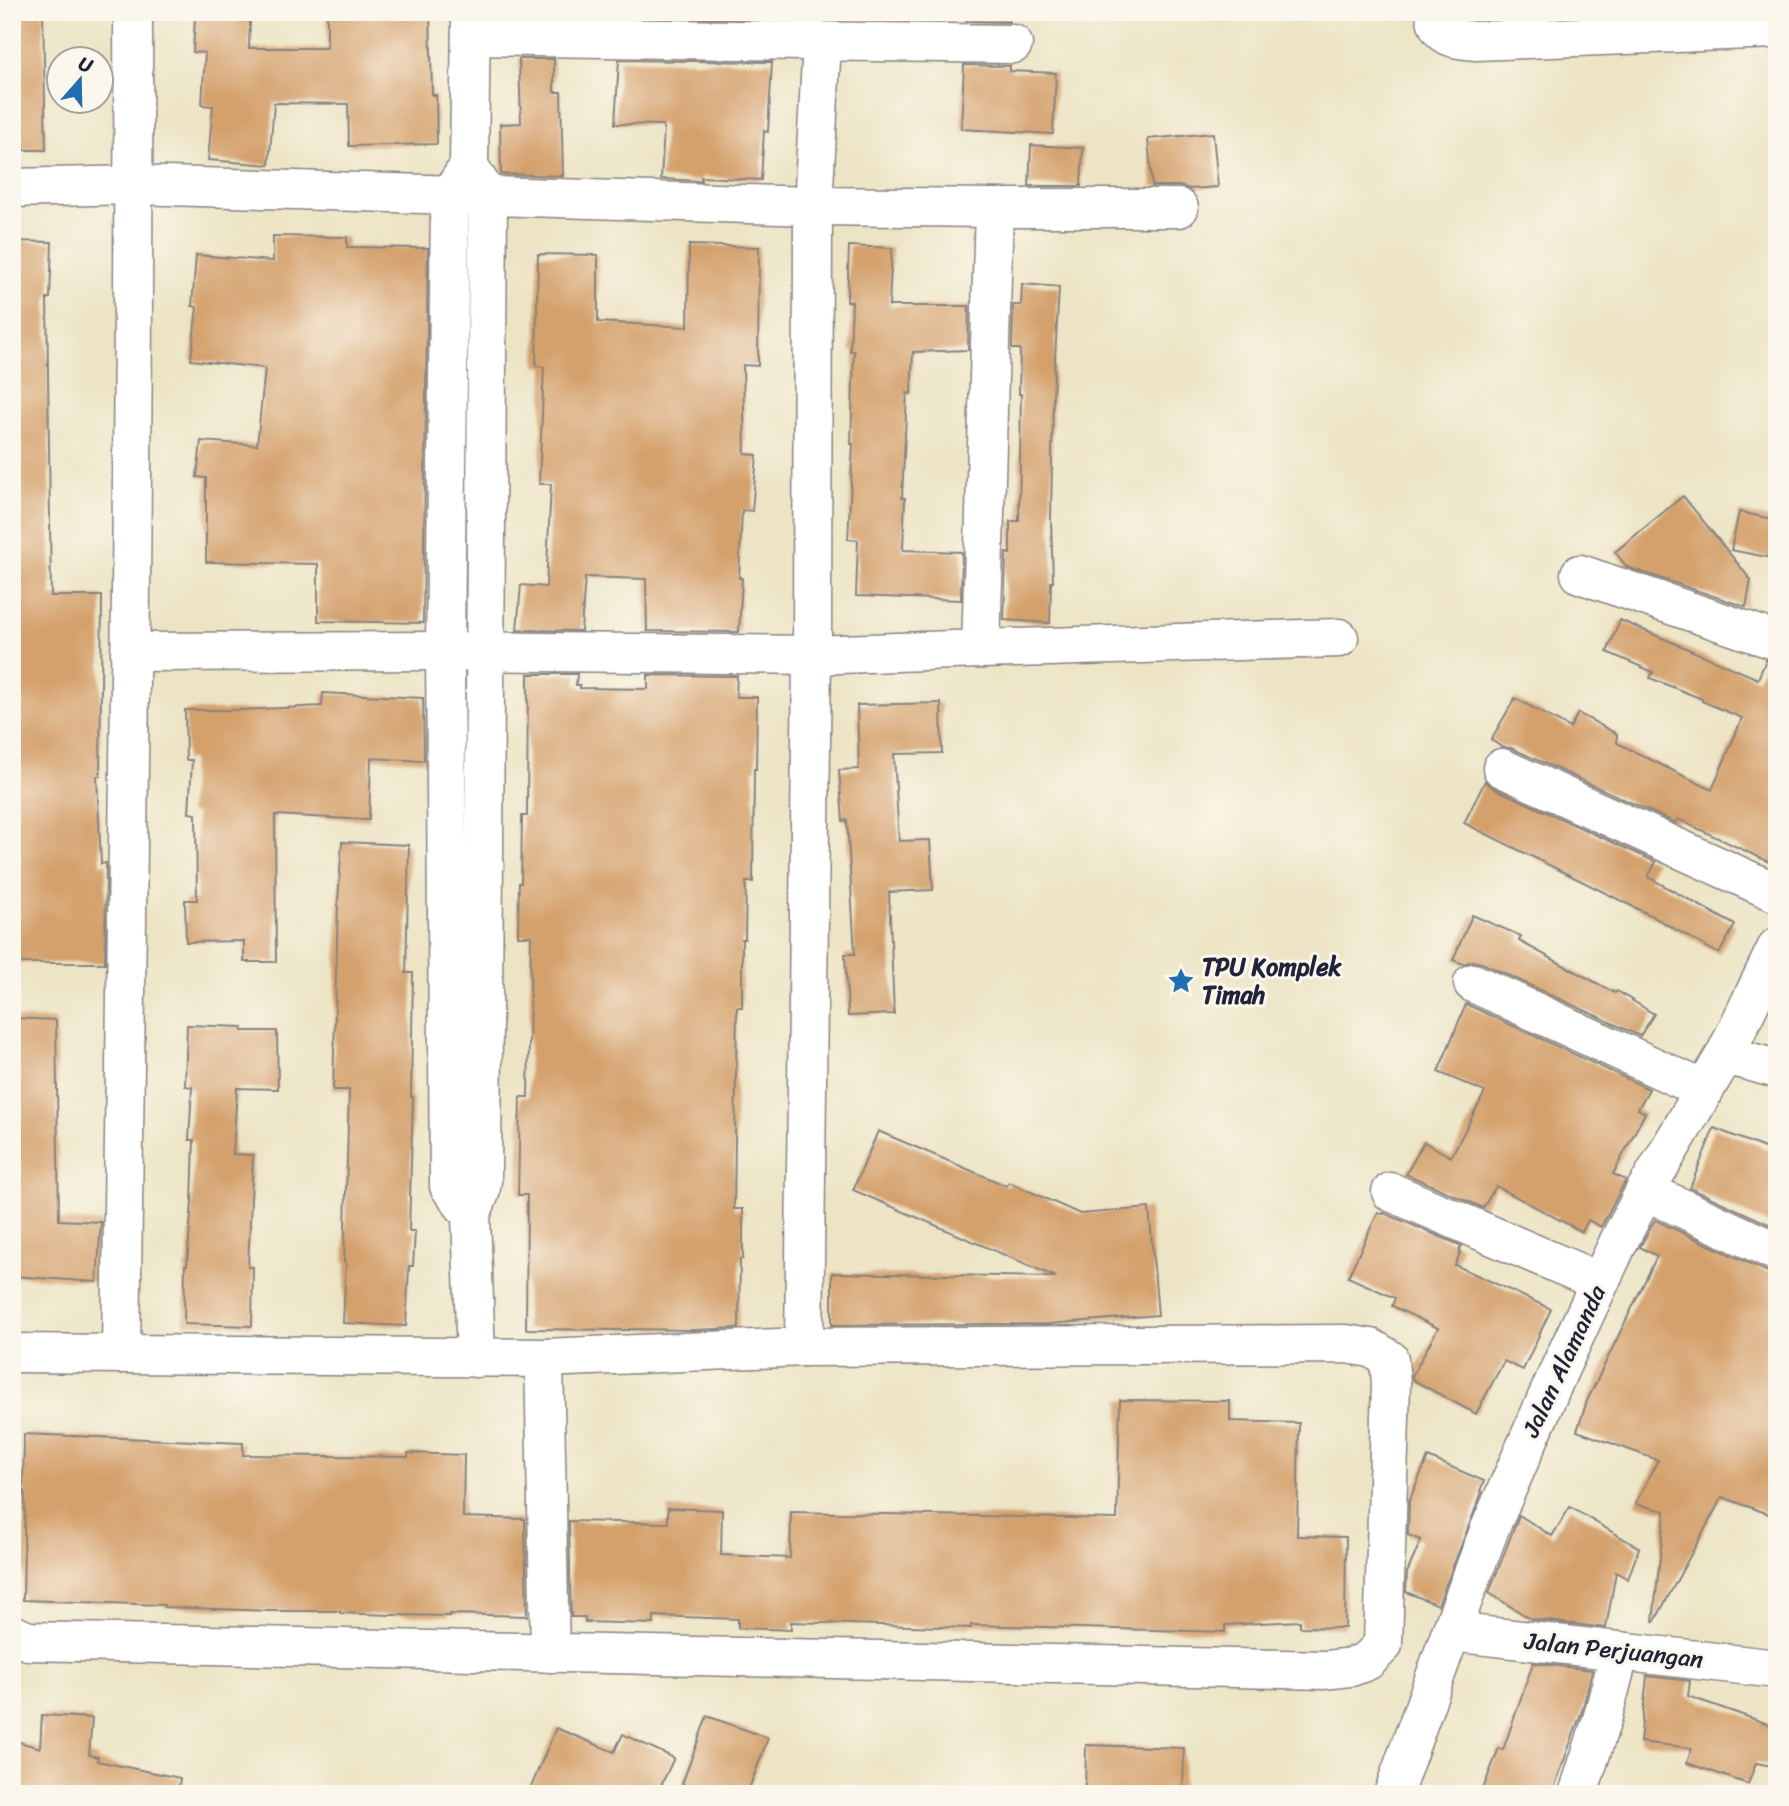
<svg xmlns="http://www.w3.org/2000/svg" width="1789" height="1806" font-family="Sriracha,sans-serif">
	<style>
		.building { fill: #d4a06c }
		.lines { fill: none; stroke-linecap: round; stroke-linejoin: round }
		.street-casing { stroke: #888380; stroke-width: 41 }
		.street { stroke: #fff; stroke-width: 38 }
		.labels { text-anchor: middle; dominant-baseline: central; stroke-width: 6; stroke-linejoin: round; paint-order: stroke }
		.poi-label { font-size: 24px; font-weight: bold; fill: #22223b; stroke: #fbf7ec; text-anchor: start }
		.street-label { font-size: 24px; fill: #22223b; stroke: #fbf7ec }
	</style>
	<rect width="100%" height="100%" fill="#fbf7ec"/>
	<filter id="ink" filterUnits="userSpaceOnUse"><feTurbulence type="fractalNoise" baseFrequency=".0143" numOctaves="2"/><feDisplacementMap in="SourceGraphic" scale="14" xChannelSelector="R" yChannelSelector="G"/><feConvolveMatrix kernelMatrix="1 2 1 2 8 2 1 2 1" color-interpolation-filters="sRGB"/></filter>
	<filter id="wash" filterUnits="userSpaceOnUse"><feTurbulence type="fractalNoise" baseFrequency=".00686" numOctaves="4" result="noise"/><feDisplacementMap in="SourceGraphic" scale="28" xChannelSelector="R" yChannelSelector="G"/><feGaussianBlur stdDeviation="1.57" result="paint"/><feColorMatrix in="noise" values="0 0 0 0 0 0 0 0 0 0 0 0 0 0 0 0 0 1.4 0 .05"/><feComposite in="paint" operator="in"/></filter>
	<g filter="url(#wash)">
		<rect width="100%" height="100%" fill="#ede4c5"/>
		<g id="blocks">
			<g class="building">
				<polygon points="12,12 43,12 46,150 12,150"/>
				<polygon points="327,12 430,12 432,95 436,95 437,144 349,146 348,104 274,103 269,165 208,160 213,106 202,105 205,53 193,52 195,18 250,21 249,48 327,48"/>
				<polygon points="621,12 774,12 774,19 621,16"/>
				<polygon points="966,12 1010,12 1009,22 966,21"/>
				<polygon points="519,59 554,59 554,92 561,92 563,176 501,174 500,124 521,123"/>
				<polygon points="619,60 772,62 768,132 764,131 761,180 701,177 701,181 661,179 664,128 663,128 663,125 615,124"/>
				<polygon points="964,65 1010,66 1010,71 1056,73 1053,134 961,129"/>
				<polygon points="1213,133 1218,187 1190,189 1179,186 1152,186 1148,139"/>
				<polygon points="1031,145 1083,148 1081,186 1029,186"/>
				<polygon points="273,236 347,237 347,247 428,248 423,623 318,621 318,564 206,562 206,478 197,477 201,441 257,445 265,368 191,360 197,307 192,306 196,255 273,261"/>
				<polygon points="12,241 52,242 50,298 47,298 51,596 102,596 100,776 97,776 101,864 106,863 105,963 12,963"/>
				<polygon points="689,245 759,247 758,366 743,365 745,454 757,455 752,511 742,510 739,578 742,578 739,632 647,631 646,579 585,577 581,631 517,630 521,585 546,587 551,484 539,484 544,367 536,366 538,254 598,255 598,322 688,327"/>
				<polygon points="849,246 892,248 889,306 969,306 968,350 913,352 911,394 907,393 902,498 905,498 903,550 962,552 961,600 856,596 858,540 848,539 853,444 851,444 854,351 850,351 852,302 847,301"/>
				<polygon points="1022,284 1059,287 1053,395 1051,520 1053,582 1051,582 1050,623 1004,620 1006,553 1010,554 1010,521 1019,521 1021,394 1019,394 1020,349 1012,349 1013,305 1021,305"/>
				<polygon points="1683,496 1751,580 1746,607 1627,567 1615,552"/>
				<polygon points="1739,512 1777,520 1777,559 1731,550"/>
				<polygon points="1620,620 1758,679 1766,660 1777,662 1777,866 1678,819 1676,823 1511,748 1502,747 1491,740 1515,698 1570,728 1578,713 1617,734 1617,743 1712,790 1742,718 1702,701 1702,699 1650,678 1653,672 1607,652"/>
				<polygon points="528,674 577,674 576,685 580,685 580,688 648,689 648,675 737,676 736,697 757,697 756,769 754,769 753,882 746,882 745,939 742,939 742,1007 737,1007 734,1209 743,1209 743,1259 740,1259 739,1328 693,1330 629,1329 629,1330 526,1329 527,1195 518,1195 520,1097 528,1097 531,936 518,936 519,883 521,883 522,816 527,816"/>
				<polygon points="323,693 423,698 424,761 371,758 369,820 275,815 276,962 244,962 244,941 186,942 185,900 197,900 196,814 189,813 192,760 186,760 185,710 241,710 322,706"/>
				<polygon points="941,703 942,753 894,754 899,841 930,840 933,890 889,892 894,1014 848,1016 845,954 855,954 847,820 843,821 839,770 859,769 857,705"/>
				<polygon points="1485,781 1493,788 1656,862 1648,877 1735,925 1719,954 1648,914 1464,823"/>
				<polygon points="342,842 409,845 406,973 413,973 411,1097 413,1097 409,1231 415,1231 413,1266 409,1266 406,1326 343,1323 346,1262 344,1262 349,1090 333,1090 338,901"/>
				<polygon points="1472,915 1521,936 1519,941 1615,993 1617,991 1654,1014 1640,1036 1482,963 1472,961 1463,964 1453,960"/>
				<polygon points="1466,1004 1649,1089 1638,1109 1645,1113 1613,1174 1626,1180 1601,1227 1588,1220 1582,1232 1496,1186 1483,1208 1406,1174 1424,1142 1451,1157 1485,1092 1438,1072"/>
				<polygon points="12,1018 56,1020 59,1220 101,1222 97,1282 12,1276"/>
				<polygon points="187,1025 243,1027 242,1031 277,1031 278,1089 237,1088 233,1154 253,1155 248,1267 253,1267 252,1326 184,1324 185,1265 187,1265 192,1201 194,1140 189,1140 192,1087 185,1086"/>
				<polygon points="1714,1128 1777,1153 1777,1228 1690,1188"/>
				<polygon points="878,1131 1007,1186 1009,1182 1080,1214 1149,1208 1158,1315 1049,1324 832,1325 832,1273 1056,1277 853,1190"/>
				<polygon points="1378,1212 1383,1214 1384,1213 1462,1246 1459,1250 1461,1251 1455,1265 1551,1309 1523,1370 1504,1361 1476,1414 1413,1380 1412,1376 1438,1328 1392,1306 1395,1298 1348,1277"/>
				<polygon points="1655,1220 1768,1272 1777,1273 1777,1517 1722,1497 1655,1621 1653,1621 1665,1511 1635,1504 1658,1460 1577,1431 1587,1401 1657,1256 1640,1247"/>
				<polygon points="1120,1400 1230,1401 1230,1421 1299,1423 1297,1536 1346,1537 1345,1628 1300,1627 1300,1621 1225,1625 1225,1632 971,1625 971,1628 791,1622 791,1630 738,1628 738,1619 654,1616 654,1624 585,1622 585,1617 571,1617 569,1521 668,1523 668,1508 722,1510 721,1555 790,1558 791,1512 1117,1519"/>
				<polygon points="24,1434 243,1443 243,1455 408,1457 408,1453 464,1455 463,1517 525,1519 527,1616 449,1614 449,1616 391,1615 340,1613 340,1611 269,1611 164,1607 164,1605 23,1600 25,1491 23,1491"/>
				<polygon points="1428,1457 1484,1481 1480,1491 1482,1492 1438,1605 1406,1592 1407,1573 1421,1540 1408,1535 1409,1501"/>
				<polygon points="1570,1507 1639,1548 1628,1579 1616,1572 1606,1628 1531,1619 1489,1593 1519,1515 1552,1536"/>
				<polygon points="1533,1663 1592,1670 1583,1708 1552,1794 1481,1794 1499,1748 1503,1750"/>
				<polygon points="1647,1676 1690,1681 1688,1696 1777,1727 1777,1767 1756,1763 1748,1784 1687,1763 1692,1748 1640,1742"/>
				<polygon points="42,1715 92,1718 89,1755 98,1757 97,1761 180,1778 178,1794 12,1794 12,1740 40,1748"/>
				<polygon points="707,1716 768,1738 747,1794 708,1794 682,1784"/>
				<polygon points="556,1728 614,1752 623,1734 674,1758 657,1794 528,1794"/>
				<polygon points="1086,1745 1184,1748 1183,1794 1085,1794"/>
			</g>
		</g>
	</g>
	<g filter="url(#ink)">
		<use href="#blocks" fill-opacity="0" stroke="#888380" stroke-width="2"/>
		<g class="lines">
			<defs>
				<g id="street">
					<polyline points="471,12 469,166 488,197 482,1182 480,1193 471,1215 476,1358"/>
					<path d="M1435 12C1437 38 1454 39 1476 41L1775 29"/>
					<polyline points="471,36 1013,44"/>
					<polyline points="463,175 450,195 445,651 449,1186 471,1215"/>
					<polyline points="12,188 134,185 813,206 994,208 1179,208"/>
					<polyline points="1580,574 1777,641"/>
					<polyline points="981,649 1339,638"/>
					<polyline points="130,652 445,651 812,655 981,649 994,208"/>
					<polyline points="1502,768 1777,893"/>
					<polyline points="1473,983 1704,1090"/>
					<polyline points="1725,1055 1777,1069"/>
					<polyline points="1645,1191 1777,1252"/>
					<polyline points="1391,1192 1600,1282"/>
					<polyline points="804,1347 812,655 813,206 822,42"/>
					<polyline points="12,1353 544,1358 804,1347 1346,1344 1371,1348 1389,1359 1391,1384 1383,1645 1367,1661 1351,1667 1325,1670 28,1641 12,1634"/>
					<path d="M121 1354C127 907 135 459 133 12"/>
					<polyline points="544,1358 550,1653"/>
					<polyline points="1451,1632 1777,1669"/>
					<polyline points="1393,1794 1451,1632 1490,1528 1560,1368 1619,1241 1645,1191 1725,1055 1777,947"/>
					<polyline points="1578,1794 1603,1716 1620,1651"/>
				</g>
			</defs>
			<use href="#street" class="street-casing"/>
			<use href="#street" class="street"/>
		</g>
	</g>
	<defs>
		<symbol id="sight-bare" viewBox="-9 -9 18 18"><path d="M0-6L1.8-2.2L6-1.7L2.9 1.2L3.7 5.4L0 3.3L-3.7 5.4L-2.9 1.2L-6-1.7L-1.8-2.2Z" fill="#1f6fb2" stroke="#fbf7ec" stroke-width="2.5" paint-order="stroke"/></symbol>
	</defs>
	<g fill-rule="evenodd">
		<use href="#sight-bare" x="1162" y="962" width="38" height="38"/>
	</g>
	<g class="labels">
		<g class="poi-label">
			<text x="1202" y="967">TPU Komplek<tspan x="1202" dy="28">Timah</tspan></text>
		</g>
		<g class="street-label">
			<text transform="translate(1564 1361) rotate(-65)">Jalan Alamanda</text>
			<text transform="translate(1614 1650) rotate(6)">Jalan Perjuangan</text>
		</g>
	</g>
	<rect width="1789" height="1806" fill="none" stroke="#fbf7ec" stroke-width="42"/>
	<g transform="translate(80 80) rotate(20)"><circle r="33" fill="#fbf7ec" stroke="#a4a2a5" stroke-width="2"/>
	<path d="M0-5L12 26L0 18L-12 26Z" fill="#1f6fb2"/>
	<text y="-10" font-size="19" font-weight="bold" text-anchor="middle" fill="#22223b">U</text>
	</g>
</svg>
